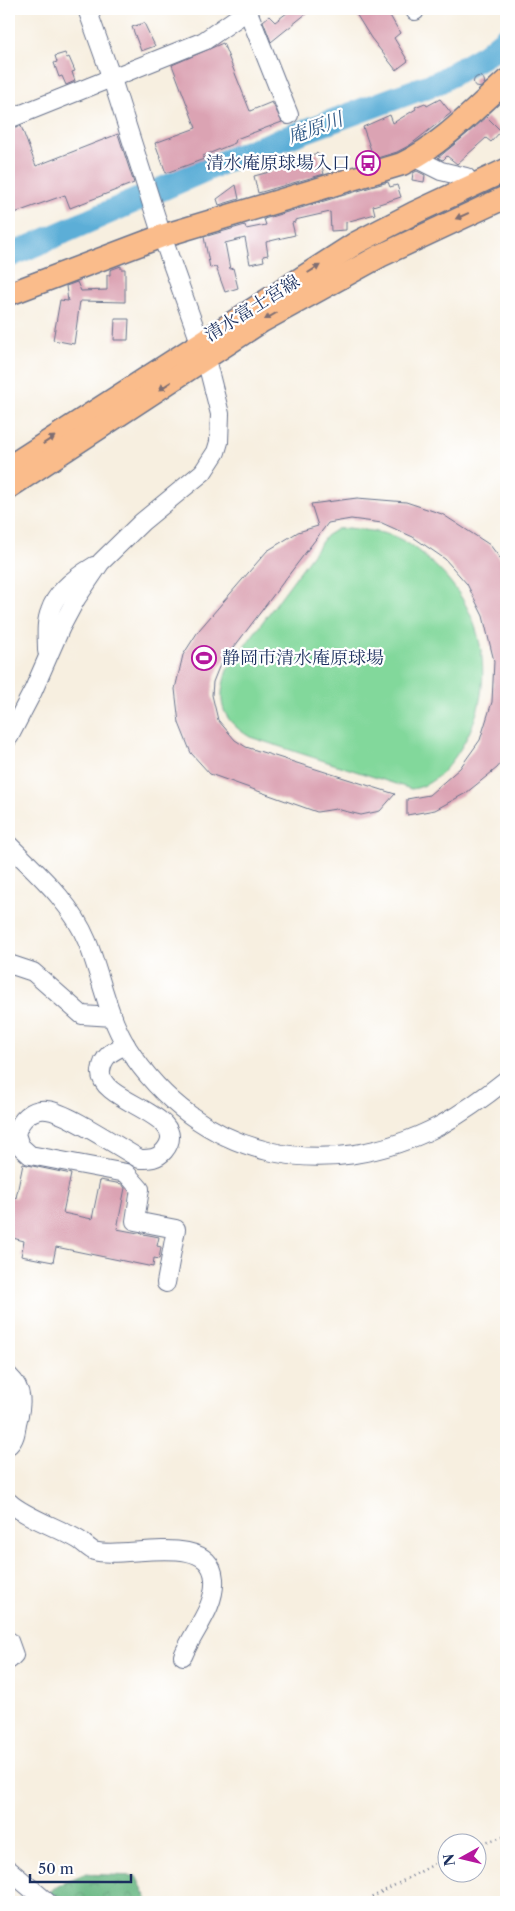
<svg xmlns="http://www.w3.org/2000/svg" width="515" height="1911" font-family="'Libre Caslon Text','Noto Serif JP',serif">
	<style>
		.forest { fill: url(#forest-crowns); stroke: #427470 }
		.garden { fill: #82d89b; stroke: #4e847c }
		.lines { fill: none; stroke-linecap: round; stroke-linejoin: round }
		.river { stroke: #5caed7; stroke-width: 24 }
		.building { fill: #dba3b3 }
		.minor-casing { stroke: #68728c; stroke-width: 20 }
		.major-casing { stroke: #68728c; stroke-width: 25 }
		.path { stroke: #68728c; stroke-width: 2.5; stroke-dasharray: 1 4; stroke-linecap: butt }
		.minor { stroke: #fff; stroke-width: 18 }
		.major { stroke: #fabc8b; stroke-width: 22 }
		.oneway { fill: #7f6e72 }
		.labels { text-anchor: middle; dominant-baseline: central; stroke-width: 4.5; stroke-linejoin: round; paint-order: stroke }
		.poi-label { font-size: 18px; fill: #1b2f5e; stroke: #fff; text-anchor: end }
		.street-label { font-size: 18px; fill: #1b2f5e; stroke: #fff }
		.water-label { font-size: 19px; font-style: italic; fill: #325b88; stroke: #fff }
	</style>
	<defs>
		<pattern id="forest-crowns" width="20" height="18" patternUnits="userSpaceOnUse" patternTransform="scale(1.25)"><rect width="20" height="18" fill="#69b883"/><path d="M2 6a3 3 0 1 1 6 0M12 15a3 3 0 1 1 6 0" fill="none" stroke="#56966e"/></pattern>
	</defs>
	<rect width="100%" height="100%" fill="#fff"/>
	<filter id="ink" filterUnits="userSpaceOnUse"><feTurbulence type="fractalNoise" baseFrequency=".02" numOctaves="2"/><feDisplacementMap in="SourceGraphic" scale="10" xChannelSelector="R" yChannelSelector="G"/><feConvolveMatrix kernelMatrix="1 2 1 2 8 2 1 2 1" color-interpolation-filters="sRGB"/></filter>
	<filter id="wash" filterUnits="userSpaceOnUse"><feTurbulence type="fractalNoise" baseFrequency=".0096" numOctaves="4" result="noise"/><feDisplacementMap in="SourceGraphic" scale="20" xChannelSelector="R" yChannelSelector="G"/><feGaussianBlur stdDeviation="1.12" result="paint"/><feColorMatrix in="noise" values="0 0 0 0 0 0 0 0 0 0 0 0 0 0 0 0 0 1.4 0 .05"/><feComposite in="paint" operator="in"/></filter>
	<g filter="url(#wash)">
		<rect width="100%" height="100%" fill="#f7efe0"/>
		<polygon class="forest" points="84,1874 136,1876 149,1902 38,1902 58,1885"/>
		<path class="garden" d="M349 528C363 530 377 531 390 535 406 540 419 551 431 562 489 612 500 694 455 757 444 772 430 787 411 789L250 737C220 719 217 701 227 670L326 536 337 529Z"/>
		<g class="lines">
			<polyline class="river" points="9,256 237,156 439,82 487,54 506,38"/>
		</g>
		<g id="blocks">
			<g class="building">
				<polygon points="292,9 312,9 271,42 263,21 269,16 275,22"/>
				<polygon points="353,9 369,9 372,14 377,11 380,16 388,12 400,33 394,38 408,61 396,70 371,38"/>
				<polygon points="144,23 155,46 141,51 132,27"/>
				<polygon points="223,43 250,111 272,102 282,122 236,139 235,143 203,156 204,159 166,173 155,143 196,128 172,65"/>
				<polygon points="65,53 67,58 69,57 75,71 72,72 75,81 66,85 62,76 59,77 54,63 57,62 55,56"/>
				<circle cx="479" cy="82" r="5.5"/>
				<polygon points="440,99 451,113 410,145 397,152 374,159 363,127 390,115 393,123 416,109 415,107 425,103 427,106"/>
				<polygon points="487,117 501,131 491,142 486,138 457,164 447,156 443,160 438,158"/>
				<polygon points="21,126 36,166 118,134 134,183 70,208 65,195 9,215 9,131"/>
				<polygon points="318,153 324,174 258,193 254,176 308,162 307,156"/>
				<polygon points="417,171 425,175 424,182 412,180 413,173"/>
				<polygon points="388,182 390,187 397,185 401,197 373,206 375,214 346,222 346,230 331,231 330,212 295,220 295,222 292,223 295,235 266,242 268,255 263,256 264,261 250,264 245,238 225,243 230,269 233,268 238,288 225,292 216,267 210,268 204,237 245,225 246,229 266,225 264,219"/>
				<polygon points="236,185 239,199 219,205 217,199"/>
				<polygon points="121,266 121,269 125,269 125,302 80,301 74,344 53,340 60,300 68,301 66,286 77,282 81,291 107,290 107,275 110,275 110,270"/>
				<polygon points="115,319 129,319 128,340 114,340"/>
				<polygon points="357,498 406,502 442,514 490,545 506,566 506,757 497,768 466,793 435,810 407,815 407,799 429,795 460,768 480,740 492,702 494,661 483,616 467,584 445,559 413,537 382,523 351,519 328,523 219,667 213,682 212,695 218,720 235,740 246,747 395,794 380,811 361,815 336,809 317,812 210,774 191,753 179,723 175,689 183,655 199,630 267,551 298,532 318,526 311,504"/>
				<polygon points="23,1164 71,1174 63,1213 92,1219 100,1180 122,1184 125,1188 117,1229 159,1237 157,1246 161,1247 159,1259 154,1258 153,1267 56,1247 53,1262 21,1256 24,1241 9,1237 9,1196 16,1198"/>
			</g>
		</g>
	</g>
	<g filter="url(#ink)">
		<use href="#blocks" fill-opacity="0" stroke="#68728c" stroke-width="1"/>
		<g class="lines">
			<defs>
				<g id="minor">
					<polyline points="247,9 289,115"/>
					<polyline points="414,9 415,11"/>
					<polyline points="9,119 204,41 250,9"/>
					<polyline points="415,158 441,171 466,177 469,187"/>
					<path d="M47 651C47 638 45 623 50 611 56 592 77 576 94 566"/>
					<polyline points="9,737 33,691 61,627 76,599 101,562 142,522 203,472 216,452 219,442 220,414 206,359 162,236 112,79 87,9"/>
					<path d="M9 845C38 874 71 902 87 941 101 975 107 1015 127 1047 199 1159 324 1186 441 1125 464 1112 486 1096 506 1080"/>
					<polyline points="9,964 33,972 82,1015 113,1017"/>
					<path d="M126 1045C113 1051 103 1055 101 1071 97 1103 195 1114 164 1151 157 1159 150 1159 140 1159 120 1148 67 1112 47 1110 31 1108 20 1120 16 1134L20 1146 30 1155 126 1173 140 1189 135 1221 176 1229 166 1283"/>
					<path d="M9 1376C24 1390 22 1405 17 1423 16 1432 15 1439 9 1445"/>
					<path d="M9 1502C23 1516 59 1528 79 1540 84 1543 89 1549 94 1551 123 1560 210 1530 214 1579 216 1607 193 1631 183 1656"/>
					<polyline points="9,1641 14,1655 9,1660"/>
					<polyline points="9,1870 47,1902"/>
				</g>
				<g id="major">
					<path d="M9 294 162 236 402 164C441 145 474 110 506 81"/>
					<polyline points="9,467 356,243 414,213 506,170"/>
					<polyline points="9,487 262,321 380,256 506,197"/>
				</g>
			</defs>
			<use href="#minor" class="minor-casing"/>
			<use href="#major" class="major-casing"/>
			<g class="path">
				<polyline points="478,1844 506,1836"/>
				<polyline points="363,1902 448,1857"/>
			</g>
			<use href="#minor" class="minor"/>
			<use href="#major" class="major"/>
		</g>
		<defs><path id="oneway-solid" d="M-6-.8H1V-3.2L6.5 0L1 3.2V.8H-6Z" transform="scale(1.25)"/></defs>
		<g class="oneway">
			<use href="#oneway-solid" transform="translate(462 216) rotate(156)"/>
			<use href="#oneway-solid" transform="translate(314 269) rotate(-32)"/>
			<use href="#oneway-solid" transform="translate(271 316) rotate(150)"/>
			<use href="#oneway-solid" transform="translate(165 386) rotate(147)"/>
			<use href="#oneway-solid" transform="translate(49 440) rotate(-33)"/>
		</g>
	</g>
	<defs>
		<symbol id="bus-ring" viewBox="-11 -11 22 22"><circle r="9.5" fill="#fff" stroke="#b5179e" stroke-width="1.5"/><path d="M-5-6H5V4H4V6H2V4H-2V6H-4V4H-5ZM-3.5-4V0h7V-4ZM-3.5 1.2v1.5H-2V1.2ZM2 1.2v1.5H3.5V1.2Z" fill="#b5179e"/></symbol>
		<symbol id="stadium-ring" viewBox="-11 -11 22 22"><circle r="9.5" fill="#fff" stroke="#b5179e" stroke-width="1.5"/><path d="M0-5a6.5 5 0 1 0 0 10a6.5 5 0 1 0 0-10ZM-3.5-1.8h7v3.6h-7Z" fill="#b5179e"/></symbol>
	</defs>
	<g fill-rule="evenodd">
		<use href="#bus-ring" x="354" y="149" width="28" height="28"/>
		<use href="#stadium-ring" x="190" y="644" width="28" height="28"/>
	</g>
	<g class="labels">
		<g class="poi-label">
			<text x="350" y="163">清水庵原球場入口</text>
			<text x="222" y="658" text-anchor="start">静岡市清水庵原球場</text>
		</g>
		<g class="street-label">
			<text transform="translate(252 308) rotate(-32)">清水富士宮線</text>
		</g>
		<g class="water-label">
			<text transform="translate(315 128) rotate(-20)">庵原川</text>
		</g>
	</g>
	<rect width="515" height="1911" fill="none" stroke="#fff" stroke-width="30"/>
	<g transform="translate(462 1858) rotate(262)"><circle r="24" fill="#ffffff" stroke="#a4acbf"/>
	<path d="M0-4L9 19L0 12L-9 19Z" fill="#b5179e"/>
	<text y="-8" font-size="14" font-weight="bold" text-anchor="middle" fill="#1b2f5e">N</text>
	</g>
	<path d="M30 1874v8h101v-8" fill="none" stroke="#1b2f5e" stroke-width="2.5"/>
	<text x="38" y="1874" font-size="15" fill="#1b2f5e" stroke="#ffffff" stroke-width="4" paint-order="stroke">50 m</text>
</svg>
